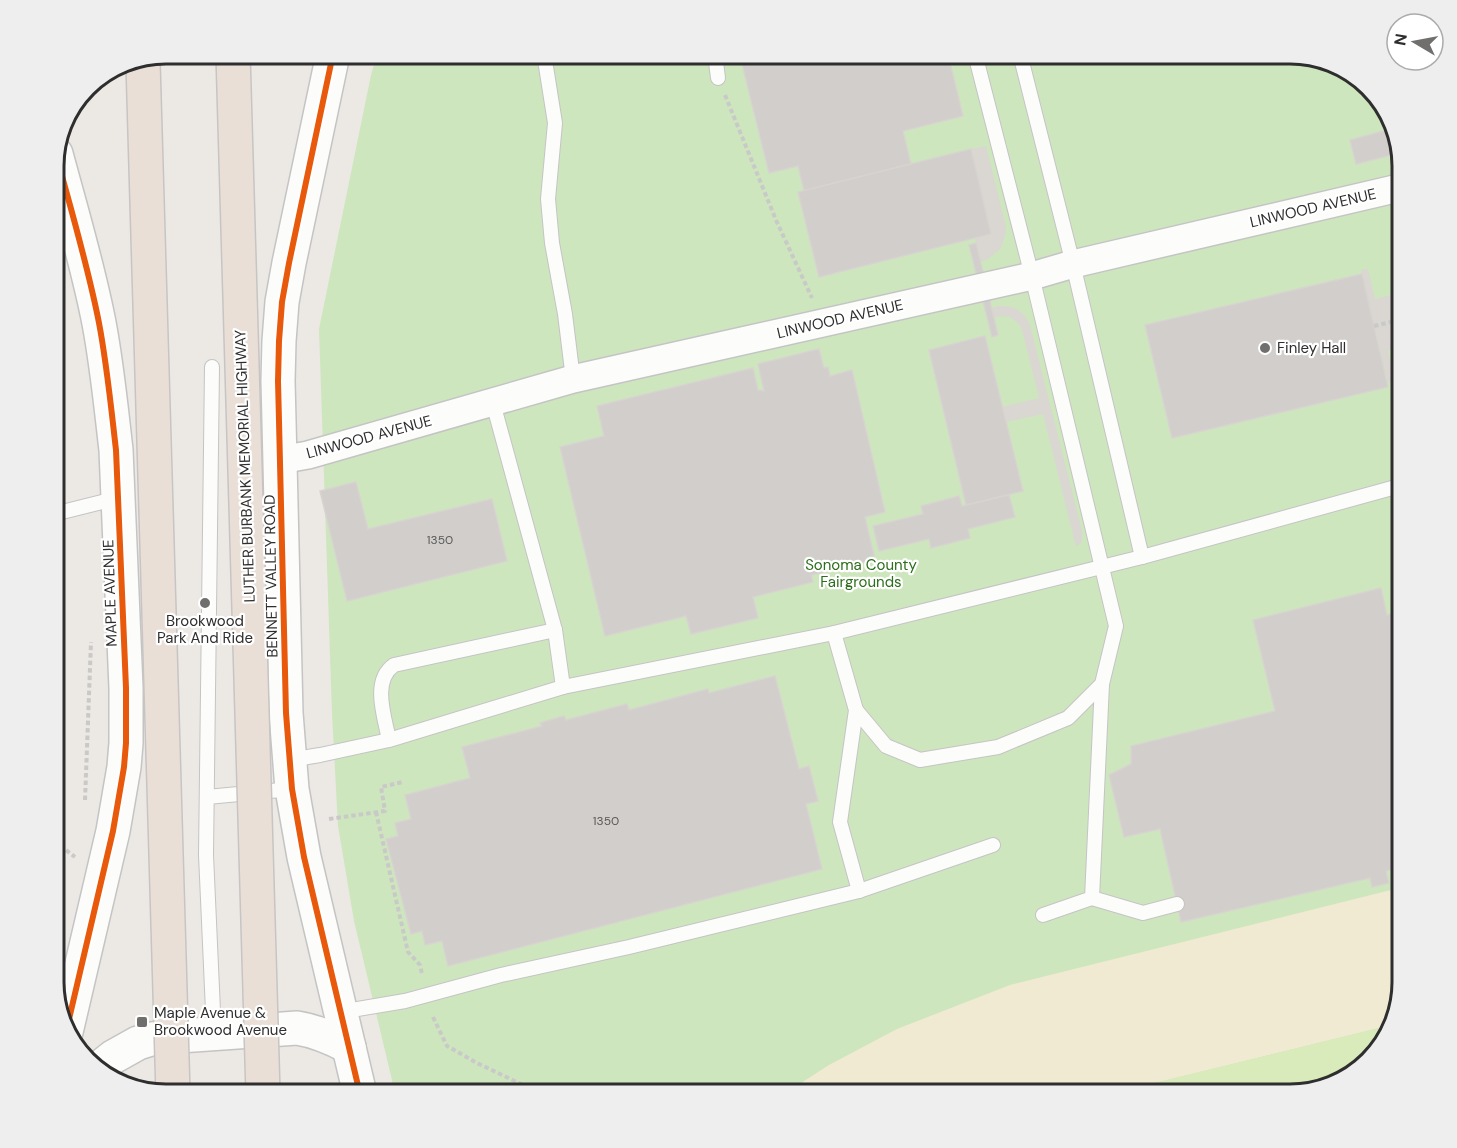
<svg xmlns="http://www.w3.org/2000/svg" width="1457" height="1148" font-family="'DM Sans',sans-serif">
	<style>
		.green { fill: #cee6be }
		.sand { fill: #f0ead3 }
		.pitch { fill: #d9eabb }
		.plaza { fill: #dad6d2 }
		.building { fill: #d1cecb; stroke: #d7d4d0; stroke-width: 1.5 }
		.lines { fill: none; stroke-linecap: round; stroke-linejoin: round }
		.service-casing { stroke: #c5c4c5; stroke-width: 16 }
		.minor-casing { stroke: #c5c4c5; stroke-width: 30 }
		.secondary-casing { stroke: #c5c4c5; stroke-width: 36 }
		.path { stroke: #c9c9c8; stroke-width: 4; stroke-dasharray: 4.5 3; stroke-linecap: butt }
		.service { stroke: #fcfcfb; stroke-width: 14 }
		.minor { stroke: #fcfcfb; stroke-width: 27 }
		.secondary { stroke: #fcfcfb; stroke-width: 33 }
		.motorway-bridge-casing { stroke: #c6c5c4; stroke-width: 36; stroke-linecap: butt }
		.motorway-bridge { stroke: #eadfd6; stroke-width: 33 }
		.cycleway-casing { stroke: #fff; stroke-width: 10 }
		.cycleway { stroke: #e8590c; stroke-width: 6 }
		.poi-dot { fill: #706f6e; stroke: #fff; stroke-width: 2 }
		.labels { text-anchor: middle; dominant-baseline: central; stroke-width: 4.5; stroke-linejoin: round; paint-order: stroke }
		.number-label { font-size: 12px; fill: #585857 }
		.street-label { font-size: 15px; fill: #2e2e2e; stroke: #fff }
		.poi-label { font-size: 15px; fill: #2e2e2e; stroke: #fff; text-anchor: start }
		.park-label { font-size: 15px; fill: #2c6e1b; stroke: #fff }
		.rim { fill: none; stroke: #2e2e2e; stroke-width: 3 }
	</style>
	<rect width="100%" height="100%" fill="#ece8e4"/>
	<polygon class="green" points="377,54 1291,54 1364,82 1392,117 1403,166 1403,982 1375,1055 1340,1083 1291,1094 394,1094 392,1080 354,921 338,826 332,714 319,329 371,75"/>
	<polygon class="sand" points="1403,887 1403,982 1387,1026 1110,1094 784,1094 829,1065 897,1029 1010,985"/>
	<polygon class="pitch" points="1387,1026 1375,1055 1340,1083 1291,1094 1110,1094"/>
	<g class="plaza">
		<polygon points="986,146 1005,223 1006,232 1001,248 988,259 980,262 975,238 991,234 971,149"/>
		<polygon points="1403,261 1403,366 1398,348 1388,351 1395,381 1388,383 1361,270 1368,269 1375,299 1395,294 1395,279"/>
		<polygon points="1000,306 1008,306 1017,309 1025,316 1030,325 1082,531 1082,539 1081,543 1076,547 1043,414 1006,422 1002,407 1039,398 1022,330 1019,324 1010,317 1001,316 994,318 991,308"/>
	</g>
	<g class="building">
		<polygon points="764,54 948,54 963,116 903,131 911,164 804,191 798,166 769,173 741,60"/>
		<polygon points="1394,128 1400,153 1356,164 1350,140"/>
		<polygon points="971,149 991,234 819,277 798,192"/>
		<polygon points="976,243 998,335 992,337 969,245"/>
		<polygon points="1362,274 1388,387 1172,438 1145,325"/>
		<polygon points="985,336 1023,491 966,505 929,350"/>
		<polygon points="819,349 824,368 828,367 830,376 852,370 885,512 865,517 875,560 811,575 813,582 753,597 758,618 691,634 686,616 605,636 560,447 604,436 597,406 753,368 758,390 764,391 758,364"/>
		<polygon points="356,482 368,529 492,499 507,561 347,601 320,491"/>
		<polygon points="1009,495 1015,517 968,529 970,538 931,548 929,539 879,551 873,526 923,514 921,506 959,496 962,506"/>
		<polygon points="1381,588 1387,615 1403,611 1403,867 1386,871 1389,883 1372,887 1370,878 1181,922 1160,829 1124,837 1109,775 1131,764 1131,746 1275,711 1253,620"/>
		<polygon points="775,676 799,769 809,766 818,801 806,804 822,869 448,966 442,941 425,945 422,931 411,934 386,839 398,836 395,823 411,819 405,795 470,778 462,747 542,726 540,723 564,716 566,720 627,704 629,710 708,689 709,693"/>
	</g>
	<g class="lines">
		<defs>
			<g id="service">
				<polyline points="544,54 555,123 548,199 552,243 565,314 573,379"/>
				<polyline points="715,54 718,78"/>
				<polyline points="1020,54 1073,264 1142,557"/>
				<polyline points="212,367 206,855 214,1033"/>
				<polyline points="493,403 555,630"/>
				<polyline points="54,514 118,498"/>
				<polyline points="834,633 1142,557 1403,485"/>
				<polyline points="563,687 834,633 856,710 840,822 859,891"/>
				<polyline points="856,710 886,746 920,760 998,747 1068,718 1102,684 1116,626 1032,276 975,54"/>
				<path d="M290 760 320 755 389 740 563 687 555 630 394 665C371 681 385 718 389 740"/>
				<polyline points="207,797 292,789"/>
				<polyline points="1092,898 1143,913 1177,904"/>
				<polyline points="1043,915 1092,898 1102,684"/>
				<polyline points="340,1012 405,1001 501,975 629,947 859,891 993,845"/>
			</g>
			<polyline id="minor" points="280,460 308,455 573,379 1032,276 1073,264 1403,187"/>
			<g id="secondary">
				<polyline points="333,54 289,263 282,302 279,341 278,381 279,421 286,713 292,789 304,857 360,1094"/>
				<path d="M56 154C71 210 88 266 99 323 107 365 111 407 116 450L126 688V743L124 767 113 831 66 1032"/>
				<path d="M98 1069 113 1057 138 1043 151 1039 165 1037 297 1028C316 1031 332 1038 349 1047"/>
			</g>
		</defs>
		<use href="#service" class="service-casing"/>
		<use href="#minor" class="minor-casing"/>
		<use href="#secondary" class="secondary-casing"/>
		<g class="path">
			<polyline points="725,95 776,220 812,298"/>
			<polyline points="1403,311 1398,287 1403,268"/>
			<polyline points="1374,326 1403,319"/>
			<polyline points="85,800 91,642"/>
			<polyline points="376,812 408,952 420,965 422,974"/>
			<polyline points="329,819 385,811 381,787 403,782"/>
			<polyline points="54,841 75,857"/>
			<polyline points="433,1017 447,1046 477,1063 542,1094"/>
		</g>
		<use href="#service" class="service"/>
		<use href="#minor" class="minor"/>
		<use href="#secondary" class="secondary"/>
		<defs>
			<g id="motorway-bridge">
				<polyline points="233,54 263,1094"/>
				<polyline points="143,63 173,1094"/>
			</g>
		</defs>
		<use href="#motorway-bridge" class="motorway-bridge-casing"/>
		<use href="#motorway-bridge" class="motorway-bridge"/>
		<defs>
			<g id="cycleway">
				<polyline points="333,54 289,263 282,302 279,341 278,381 279,421 286,713 292,789 304,857 360,1094"/>
				<path d="M56 154C71 210 88 266 99 323 107 365 111 407 116 450L126 688V743L124 767 113 831 66 1032"/>
			</g>
		</defs>
		<use href="#cycleway" class="cycleway-casing"/>
		<use href="#cycleway" class="cycleway"/>
	</g>
	<g class="poi-dot">
		<circle cx="1265" cy="348" r="6"/>
		<circle cx="205" cy="603" r="6"/>
		<rect x="136" y="1016" width="12" height="12" rx="3"/>
	</g>
	<g class="labels">
		<g class="number-label">
			<text x="440" y="540">1350</text>
			<text x="606" y="821">1350</text>
		</g>
		<g class="street-label">
			<text transform="translate(1313 208) rotate(-13)">LINWOOD AVENUE</text>
			<text transform="translate(840 319) rotate(-13)">LINWOOD AVENUE</text>
			<text transform="translate(369 437) rotate(-15)">LINWOOD AVENUE</text>
			<text transform="translate(245 466) rotate(-92)">LUTHER BURBANK MEMORIAL HIGHWAY</text>
			<text transform="translate(271 576) rotate(-91)">BENNETT VALLEY ROAD</text>
			<text transform="translate(110 593) rotate(-92)">MAPLE AVENUE</text>
		</g>
		<g class="poi-label">
			<text x="1277" y="348">Finley Hall</text>
			<text x="205" y="621" text-anchor="middle">Brookwood<tspan x="205" dy="17">Park And Ride</tspan></text>
			<text x="154" y="1013">Maple Avenue &amp;<tspan x="154" dy="17">Brookwood Avenue</tspan></text>
		</g>
		<g class="park-label">
			<text x="861" y="565">Sonoma County<tspan x="861" dy="17">Fairgrounds</tspan></text>
		</g>
	</g>
	<path d="M0 0H1457V1148H0ZM166 64H1290A102 102 0 0 1 1392 166V982A102 102 0 0 1 1290 1084H166A102 102 0 0 1 64 982V166A102 102 0 0 1 166 64Z" fill="#eee" fill-rule="evenodd"/>
	<path class="rim" d="M166 64H1290A102 102 0 0 1 1392 166V982A102 102 0 0 1 1290 1084H166A102 102 0 0 1 64 982V166A102 102 0 0 1 166 64Z"/>
	<g transform="translate(1415 42) rotate(280)"><circle r="28" fill="#ffffff" stroke="#ababab" stroke-width="1.5"/>
	<path d="M0-4.5L10 22L0 15L-10 22Z" fill="#706f6e"/>
	<text y="-9" font-size="16" font-weight="bold" text-anchor="middle" fill="#2e2e2e">N</text>
	</g>
</svg>
